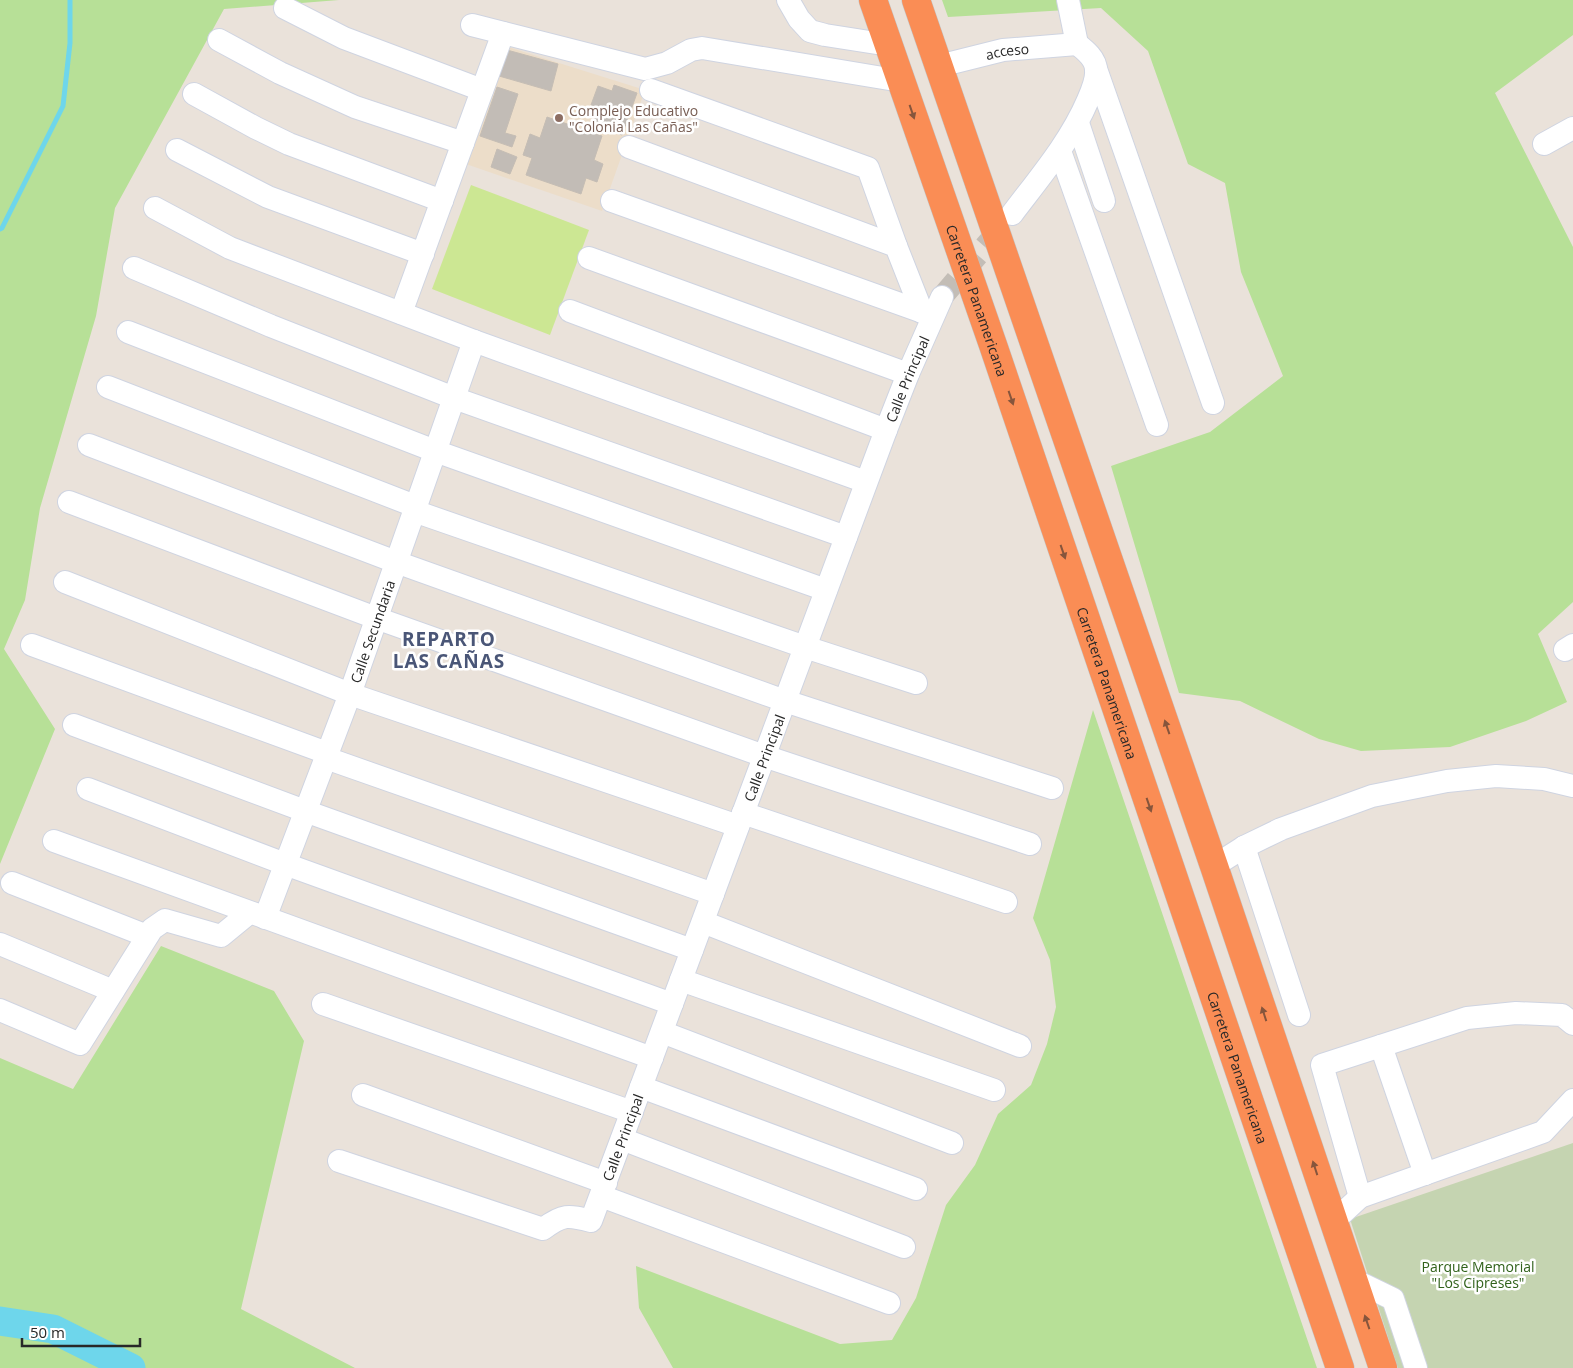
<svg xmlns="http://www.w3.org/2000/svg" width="1573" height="1368" font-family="'Open Sans',sans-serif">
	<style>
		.education { fill: #ecddc9 }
		.green { fill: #b7e097 }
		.cemetery { fill: #c5d4b1 }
		.pitch { fill: #cce793 }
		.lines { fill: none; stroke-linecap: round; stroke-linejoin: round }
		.stream { stroke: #6ed6eb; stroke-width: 5 }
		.river { stroke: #6ed6eb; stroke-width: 29 }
		.building { fill: #c2bcb6; stroke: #c5bdb4 }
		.minor-tunnel { stroke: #c3bdb6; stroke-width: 22; stroke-dasharray: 22 11; stroke-linecap: butt }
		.minor-casing { stroke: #cfd4e1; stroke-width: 24 }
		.highway-casing { stroke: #c3c3c3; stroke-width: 29 }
		.minor { stroke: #fff; stroke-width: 22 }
		.highway { stroke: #fa8d55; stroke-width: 28 }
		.oneway { fill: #86553c }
		.education-dot { fill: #8d6e63; stroke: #fff; stroke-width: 2 }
		.labels { text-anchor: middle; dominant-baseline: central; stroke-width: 5; stroke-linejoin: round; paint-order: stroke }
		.street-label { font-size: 14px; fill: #282828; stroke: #fff }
		.education-label { font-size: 14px; fill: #785e54; stroke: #fff; text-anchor: start }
		.park-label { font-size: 14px; fill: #31621b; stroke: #fff }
		.district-label { font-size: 19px; font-weight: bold; letter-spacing: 1px; fill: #4a5677; stroke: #fff }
	</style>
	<rect width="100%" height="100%" fill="#eae2da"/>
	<polygon class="education" points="505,46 645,90 602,211 466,164"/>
	<g class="green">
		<polygon points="0,0 339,0 224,9 115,208 96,316 40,508 25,600 4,649 55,729 0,864"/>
		<polygon points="942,0 1573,0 1573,35 1495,93 1573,247 1573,602 1538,634 1567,702 1526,721 1450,747 1361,751 1319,739 1240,701 1179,693 1111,466 1210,432 1283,376 1241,272 1225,183 1188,164 1148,51 1101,8 948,17"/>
		<polygon points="1093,710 1317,1368 673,1368 639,1308 636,1266 840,1344 892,1340 916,1298 946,1205 975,1165 998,1114 1031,1085 1047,1044 1056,1007 1050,960 1033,918"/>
		<polygon points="161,946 274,991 304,1041 241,1309 355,1368 0,1368 0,1058 73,1089"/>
	</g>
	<polygon class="cemetery" points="1573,1143 1573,1368 1398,1368 1350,1219"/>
	<polygon class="pitch" points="471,185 589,230 550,335 432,289"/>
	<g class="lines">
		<polyline class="stream" points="0,229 2,228 63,106 70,43 70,0"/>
		<polyline class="river" points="0,1321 53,1329 131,1368"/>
	</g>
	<g class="building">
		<polygon points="507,50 558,64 551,91 499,76"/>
		<polygon points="614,85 637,93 622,135 593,124 598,108 591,105 598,86 612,91"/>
		<polygon points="497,87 518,94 505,133 516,136 512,147 480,136"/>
		<polygon points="547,117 602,136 594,160 603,164 597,182 586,178 581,194 526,175 532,158 523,155 530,134 540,138"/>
		<polygon points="497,149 517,157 510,174 491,167"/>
	</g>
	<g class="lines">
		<polyline class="minor-tunnel" points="942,297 1005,223"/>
		<defs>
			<g id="minor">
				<polyline points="788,0 799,19 810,31 825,35 889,45"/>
				<polyline points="1068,0 1077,44"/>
				<polyline points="285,8 344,38 482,90"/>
				<polyline points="472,25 645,69 667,63 691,50 702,48 901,81"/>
				<polyline points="219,40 280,73 355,107 463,143"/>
				<path id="s1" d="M939 66 1003 50 1077 44"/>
				<polyline points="1096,69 1213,403"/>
				<polyline points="651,90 868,168 896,246"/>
				<polyline points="194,94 256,128 289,144 442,201"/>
				<polyline points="1078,123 1104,201"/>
				<polyline points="1544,144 1573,128"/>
				<polyline points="629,147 896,246 922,312"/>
				<polyline points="177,150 268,197 423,254"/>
				<polyline points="1060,151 1157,425"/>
				<polyline points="612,201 931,315"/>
				<polyline points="155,208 230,248 474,341 866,482"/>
				<path d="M1012 214C1040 177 1070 142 1088 100 1092 91 1097 80 1096 70 1096 59 1085 50 1077 44"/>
				<polyline points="589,258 908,374"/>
				<polyline points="134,268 271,326 454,398 846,537"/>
				<polyline points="570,311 886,430"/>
				<polyline points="401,313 503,33"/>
				<polyline points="128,332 435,451 826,590"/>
				<polyline points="108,387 415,506"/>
				<polyline points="89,445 396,562 785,701 1052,788"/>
				<polyline points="69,502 376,618 764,756 1030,844"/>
				<polyline points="414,511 805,647 916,683"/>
				<polyline points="65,582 350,694 738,826"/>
				<polyline points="32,645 327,753"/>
				<polyline points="1565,650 1573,645"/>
				<polyline points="74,725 305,811 692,950"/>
				<polyline points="326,758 713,894"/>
				<polyline points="88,789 285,864 672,1004"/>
				<polyline points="743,813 1006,902"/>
				<polyline points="54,841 652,1058"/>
				<polyline points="1244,847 1299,1015"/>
				<polyline points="1214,866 1244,847 1281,829 1372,796 1447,781 1496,776 1544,779 1573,786"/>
				<polyline points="12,883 147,936"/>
				<path id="s2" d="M265 918 350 694 474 341"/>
				<polyline points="703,922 1020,1046"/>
				<polyline points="0,944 113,991"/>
				<polyline points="681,980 994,1090"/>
				<polyline points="323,1004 632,1112"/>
				<polyline points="0,1010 80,1044 152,929 165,920 221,936 249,913"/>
				<polyline points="662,1032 952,1143"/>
				<polyline points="1381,1046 1425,1174"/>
				<polyline points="641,1087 916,1189"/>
				<polyline points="363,1095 606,1183"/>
				<polyline points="622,1139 904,1247"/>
				<path id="s3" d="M339 1161 543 1229C563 1214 568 1215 591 1221L886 430 908 374 942 297"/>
				<polyline points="601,1196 889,1303"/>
				<polyline points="1360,1197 1322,1065 1467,1018 1516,1013 1562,1015 1573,1024"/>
				<polyline points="1333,1222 1360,1197 1543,1132 1573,1100"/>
				<polyline points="1352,1279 1393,1299 1416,1368"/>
			</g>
			<g id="highway">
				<path id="s4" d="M873 0 993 345 1340 1368"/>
				<polyline points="916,0 1214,866 1383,1368"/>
			</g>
		</defs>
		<use href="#minor" class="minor-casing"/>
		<use href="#highway" class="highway-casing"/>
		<use href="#minor" class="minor"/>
		<use href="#highway" class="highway"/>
	</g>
	<defs><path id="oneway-solid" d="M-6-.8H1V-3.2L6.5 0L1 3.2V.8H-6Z" transform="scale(1.25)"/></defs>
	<g class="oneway">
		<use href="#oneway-solid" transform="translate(912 112) rotate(71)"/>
		<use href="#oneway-solid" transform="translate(1011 398) rotate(71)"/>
		<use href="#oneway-solid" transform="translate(1063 552) rotate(71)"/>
		<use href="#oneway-solid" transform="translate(1167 727) rotate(-109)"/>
		<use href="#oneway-solid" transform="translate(1149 805) rotate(71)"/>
		<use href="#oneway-solid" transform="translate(1264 1014) rotate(-108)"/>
		<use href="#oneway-solid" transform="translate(1315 1168) rotate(-108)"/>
		<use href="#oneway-solid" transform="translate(1367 1322) rotate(-109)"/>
	</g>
	<circle class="education-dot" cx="559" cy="118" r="5"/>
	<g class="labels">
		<g class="street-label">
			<text stroke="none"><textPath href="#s1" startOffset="70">acceso</textPath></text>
			<text stroke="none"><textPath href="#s4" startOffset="318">Carretera Panamericana</textPath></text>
			<text stroke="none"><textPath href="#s3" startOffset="1166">Calle Principal</textPath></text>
			<text stroke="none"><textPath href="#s2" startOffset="306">Calle Secundaria</textPath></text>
			<text stroke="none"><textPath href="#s4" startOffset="722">Carretera Panamericana</textPath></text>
			<text stroke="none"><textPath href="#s3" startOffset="761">Calle Principal</textPath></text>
			<text stroke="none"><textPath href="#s4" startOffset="1128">Carretera Panamericana</textPath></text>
			<text stroke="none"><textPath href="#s3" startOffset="356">Calle Principal</textPath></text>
		</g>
		<g class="education-label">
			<text x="569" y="110">Complejo Educativo<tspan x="569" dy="16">"Colonia Las Cañas"</tspan></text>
		</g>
		<g class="park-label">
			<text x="1478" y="1266">Parque Memorial<tspan x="1478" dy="16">"Los Cipreses"</tspan></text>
		</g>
		<g class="district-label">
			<text x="449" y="639">REPARTO<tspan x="449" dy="22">LAS CAÑAS</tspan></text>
		</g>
	</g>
	<path d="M22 1338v8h118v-8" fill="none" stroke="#282828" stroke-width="2.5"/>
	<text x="30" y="1338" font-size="15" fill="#282828" stroke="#ffffff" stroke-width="4" paint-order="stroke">50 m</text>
</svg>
